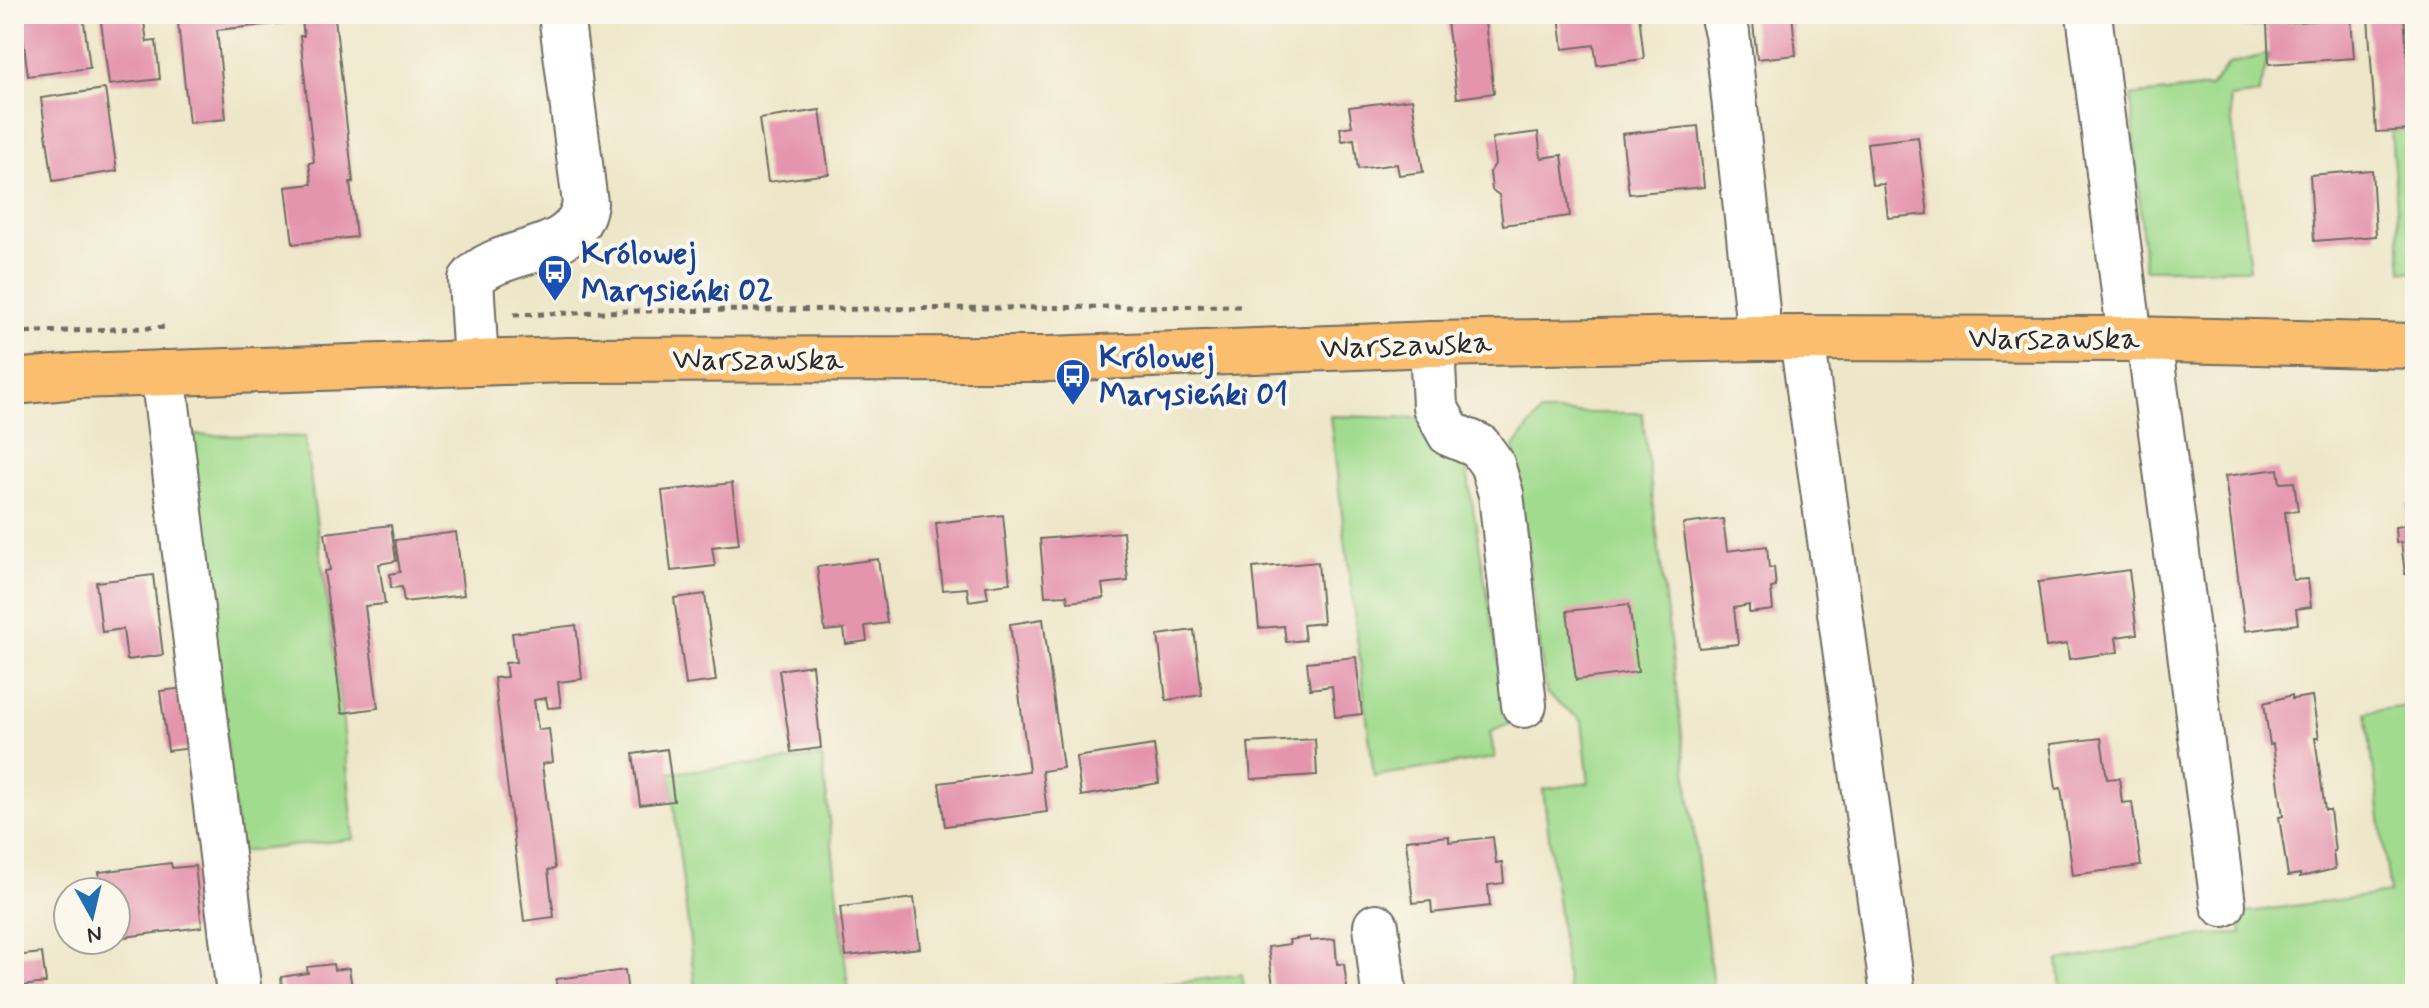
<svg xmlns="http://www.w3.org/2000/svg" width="2429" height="1008" font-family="Mynerve,sans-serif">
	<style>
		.green { fill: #a1db8e; stroke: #66835c; stroke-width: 2 }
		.building { fill: #e494ad }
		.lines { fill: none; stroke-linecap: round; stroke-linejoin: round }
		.minor-casing { stroke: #6f6c62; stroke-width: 48 }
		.major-casing { stroke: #6f6c62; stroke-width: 48 }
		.path { stroke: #6f6c62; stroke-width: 5; stroke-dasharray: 6 6; stroke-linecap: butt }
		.minor { stroke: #fff; stroke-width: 44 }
		.major { stroke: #fbbd6e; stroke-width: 44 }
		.labels { text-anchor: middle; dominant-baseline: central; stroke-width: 8; stroke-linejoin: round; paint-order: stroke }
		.transit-label { font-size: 32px; font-weight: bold; fill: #164399; stroke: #fbf7ec; text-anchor: start }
		.street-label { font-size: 32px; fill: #2b2b2b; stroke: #fbf7ec }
	</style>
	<rect width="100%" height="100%" fill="#fbf7ec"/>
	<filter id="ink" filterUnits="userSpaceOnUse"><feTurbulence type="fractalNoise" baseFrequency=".0125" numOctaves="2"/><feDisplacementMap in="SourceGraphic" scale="16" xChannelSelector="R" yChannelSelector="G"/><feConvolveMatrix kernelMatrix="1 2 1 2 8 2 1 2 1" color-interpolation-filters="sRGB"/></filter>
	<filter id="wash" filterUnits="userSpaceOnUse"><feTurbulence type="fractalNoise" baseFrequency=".006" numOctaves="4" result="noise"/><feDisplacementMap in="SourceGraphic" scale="32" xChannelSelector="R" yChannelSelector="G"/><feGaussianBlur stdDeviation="1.8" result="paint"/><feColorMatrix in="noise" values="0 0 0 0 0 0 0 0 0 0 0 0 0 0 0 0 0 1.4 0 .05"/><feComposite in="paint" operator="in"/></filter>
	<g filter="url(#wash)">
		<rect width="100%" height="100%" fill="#ede6c8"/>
		<g class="green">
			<polygon points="2243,14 2412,14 2415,36 2415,272 2402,271 2391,131 2411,130 2404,15 2244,27"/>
			<polygon points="2269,54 2259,94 2229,98 2250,269 2145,269 2131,96 2210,87 2229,64"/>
			<polygon points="1540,413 1642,413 1714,994 1569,994 1543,789 1589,783 1582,721 1546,693 1514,447"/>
			<polygon points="1330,416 1417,418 1465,460 1509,724 1490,732 1495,758 1374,776"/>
			<polygon points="191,435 305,437 342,713 354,839 239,852"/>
			<polygon points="2415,705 2415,994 2062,994 2058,961 2209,935 2242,934 2240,913 2390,893 2366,712"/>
			<polygon points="822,757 849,994 696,994 670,773"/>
			<polygon points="1242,974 1245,994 1091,994"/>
		</g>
		<g id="blocks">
			<g class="building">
				<polygon points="20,14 83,14 90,68 28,76"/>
				<polygon points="100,14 143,15 147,42 156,41 160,79 109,85"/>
				<polygon points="177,14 331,14 331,18 335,18 353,182 350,182 356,237 293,244 286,187 312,184 309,163 314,162 300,36 304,36 302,21 217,30 226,119 189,123"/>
				<polygon points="1446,14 1484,14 1494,93 1457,98"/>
				<polygon points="1559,14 1639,14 1644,59 1597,65 1594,45 1563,49"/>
				<polygon points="1752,14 1792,14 1796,55 1757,59"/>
				<polygon points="2404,14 2412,130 2376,132 2368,17"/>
				<polygon points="2351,18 2354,58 2269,64 2267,24"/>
				<polygon points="105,89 117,171 53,181 41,98"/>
				<polygon points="1412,99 1423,172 1399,175 1397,164 1358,169 1354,139 1342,141 1340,128 1352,126 1349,107"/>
				<polygon points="820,110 829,174 768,182 759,119"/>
				<polygon points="1698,126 1704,187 1629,194 1622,134"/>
				<polygon points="1538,132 1541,158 1562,155 1570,216 1503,225 1499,195 1492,190 1490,172 1495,164 1492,138"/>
				<polygon points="1918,137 1928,214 1888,218 1884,184 1872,185 1867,143"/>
				<polygon points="2372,170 2376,236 2314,241 2310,175"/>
				<polygon points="2278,469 2280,483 2294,482 2298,511 2285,512 2293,580 2308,579 2311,607 2296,609 2298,624 2245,631 2225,476"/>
				<polygon points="732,483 739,544 712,547 715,566 671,571 662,491"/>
				<polygon points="2415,504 2415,572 2405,574 2401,542 2396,543 2395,527 2409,525 2407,505"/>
				<polygon points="1003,515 1010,583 986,586 988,598 969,601 967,588 943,590 936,523"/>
				<polygon points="1723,519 1727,551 1767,546 1769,568 1774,567 1776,587 1771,588 1773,610 1749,613 1749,605 1734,608 1738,644 1699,648 1683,524"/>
				<polygon points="391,525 396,561 379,564 385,604 365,606 378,708 342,713 324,571 330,570 325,533"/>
				<polygon points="456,532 464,595 404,602 402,587 391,588 390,574 400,572 395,540"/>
				<polygon points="1123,532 1128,581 1102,584 1104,598 1068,602 1067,595 1045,596 1040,539"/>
				<polygon points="878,559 887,623 865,626 867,641 846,644 844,629 825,631 817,567"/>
				<polygon points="1318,562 1323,623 1303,625 1305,640 1286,642 1284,626 1259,628 1253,568"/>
				<polygon points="2129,570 2137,634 2116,637 2118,652 2069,659 2067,644 2046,647 2038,582"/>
				<polygon points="153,575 163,655 127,660 123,629 102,632 96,582"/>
				<polygon points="705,594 716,681 686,685 674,598"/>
				<polygon points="1629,604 1638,672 1576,680 1567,611"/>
				<polygon points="1043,619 1063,768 1042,771 1047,812 945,826 939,783 1029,771 1010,624"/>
				<polygon points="576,625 582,679 558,682 561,707 548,708 546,698 534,700 538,730 549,729 553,762 542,764 555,869 548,870 554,917 524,921 494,678 507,677 505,663 516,662 512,633"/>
				<polygon points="1194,630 1202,695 1166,700 1158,635"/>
				<polygon points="1356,657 1362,714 1335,717 1332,686 1310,689 1307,662"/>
				<polygon points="812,665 821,748 791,752 779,670"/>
				<polygon points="184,688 192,748 168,751 160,691"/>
				<polygon points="2292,695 2292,699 2312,696 2319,738 2315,738 2325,810 2330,810 2335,851 2333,851 2335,869 2300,877 2300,874 2288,876 2279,817 2283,816 2273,744 2270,745 2264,703"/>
				<polygon points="2101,738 2107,779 2119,778 2122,803 2132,802 2141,866 2073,875 2061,788 2056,789 2050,744"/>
				<polygon points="1315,739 1317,775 1251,779 1248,743"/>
				<polygon points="1154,745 1159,783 1081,796 1076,757"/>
				<polygon points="667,749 674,801 640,805 633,754"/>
				<polygon points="1449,836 1449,842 1493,837 1496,863 1502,862 1504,883 1488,885 1490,906 1432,913 1431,901 1413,903 1406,840"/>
				<polygon points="171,863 172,868 195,866 202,927 116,938 116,892 101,892 99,872"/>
				<polygon points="914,898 920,948 846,956 840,907"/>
				<polygon points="1310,937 1310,941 1335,939 1337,964 1344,964 1348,994 1274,994 1268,947 1290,944 1289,940"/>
				<polygon points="42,953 46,983 14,987 14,956"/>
				<polygon points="333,964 334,970 349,968 353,994 283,994 281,977 308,973 307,967"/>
				<polygon points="625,970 628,994 557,994 556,979"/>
			</g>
		</g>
	</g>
	<g filter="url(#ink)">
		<use href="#blocks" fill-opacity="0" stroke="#6f6c62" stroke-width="2"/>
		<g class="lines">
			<defs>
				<g id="minor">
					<polyline points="1722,14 1727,33 1757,310 1757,338"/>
					<polyline points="2089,14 2130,339"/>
					<polyline points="1802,338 1893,994"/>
					<polyline points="2149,340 2223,904"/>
					<polyline points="1432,344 1435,407 1450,434 1479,446 1492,464 1501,494 1524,705"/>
					<path d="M476 363 471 280C498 245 577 259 585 203L561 14"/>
					<polyline points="163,373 239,994"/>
					<polyline points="1376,926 1384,994"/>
				</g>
				<polyline id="major" points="14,382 77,376 568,360 1049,359 1432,344 1757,338 2130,339 2415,346"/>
			</defs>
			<use href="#minor" class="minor-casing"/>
			<use href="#major" class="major-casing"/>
			<g class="path">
				<polyline points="514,315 631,311 1240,306"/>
				<polyline points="14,333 169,327"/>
			</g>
			<use href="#minor" class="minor"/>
			<use href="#major" class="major"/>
		</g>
	</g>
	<defs>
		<symbol id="bus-pin" viewBox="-11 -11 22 30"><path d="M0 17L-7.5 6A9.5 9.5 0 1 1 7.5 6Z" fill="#1a4fb4" stroke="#fbf7ec"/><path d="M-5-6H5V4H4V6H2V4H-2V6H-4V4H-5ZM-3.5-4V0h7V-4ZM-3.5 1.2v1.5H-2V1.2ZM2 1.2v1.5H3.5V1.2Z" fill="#fff"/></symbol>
	</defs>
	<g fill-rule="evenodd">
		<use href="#bus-pin" x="535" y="252" width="40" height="54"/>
		<use href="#bus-pin" x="1053" y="356" width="40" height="54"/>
	</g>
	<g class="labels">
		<g class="transit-label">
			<text x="581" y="254">Królowej<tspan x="581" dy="37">Marysieńki 02</tspan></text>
			<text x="1099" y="358">Królowej<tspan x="1099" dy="37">Marysieńki 01</tspan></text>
		</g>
		<g class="street-label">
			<text x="2054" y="339">Warszawska</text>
			<text transform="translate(1406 346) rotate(-2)">Warszawska</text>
			<text x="758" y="360">Warszawska</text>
		</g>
	</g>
	<rect width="2429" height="1008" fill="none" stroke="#fbf7ec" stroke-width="48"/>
	<g transform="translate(92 916) rotate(172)"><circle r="38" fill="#fbf7ec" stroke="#a8a59f" stroke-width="2"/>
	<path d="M0-6L14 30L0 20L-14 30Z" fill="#1f6fb2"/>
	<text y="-12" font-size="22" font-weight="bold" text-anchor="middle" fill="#2b2b2b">N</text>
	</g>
</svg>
